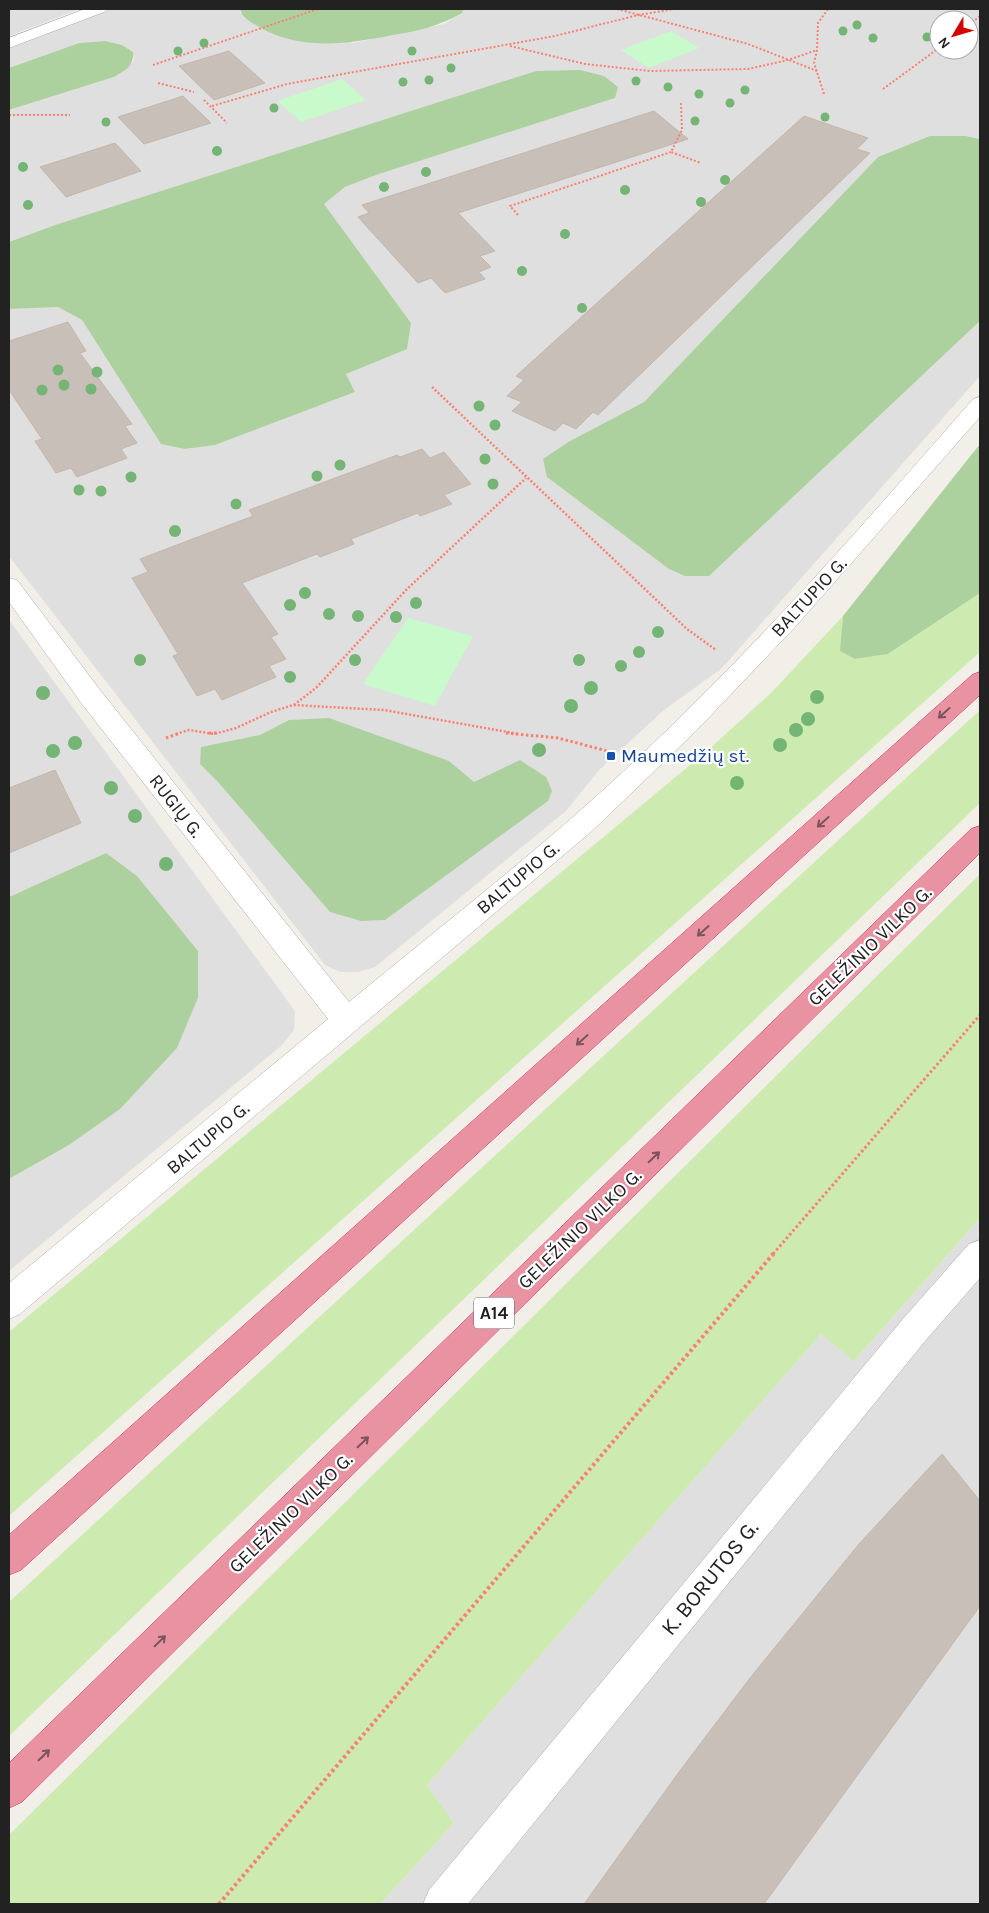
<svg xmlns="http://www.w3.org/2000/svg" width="989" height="1913" font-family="Karla,sans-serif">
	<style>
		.residential { fill: #e0dfdf; fill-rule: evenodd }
		.grass { fill: #cdebb0 }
		.forest { fill: #add19e }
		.park { fill: #c8facc }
		.building { fill: #c7bfb8; stroke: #c4b6ab }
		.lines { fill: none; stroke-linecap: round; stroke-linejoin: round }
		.minor-casing { stroke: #a9a9a9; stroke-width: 1 }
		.highway-casing { stroke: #dc2a67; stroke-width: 1 }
		.path-far3 { stroke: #fa8072; stroke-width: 2; stroke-dasharray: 2 2; stroke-linecap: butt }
		.path-far2 { stroke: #fa8072; stroke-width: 2.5; stroke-dasharray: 2 2; stroke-linecap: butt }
		.path-far1 { stroke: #fa8072; stroke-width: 3; stroke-dasharray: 2.5 2.5; stroke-linecap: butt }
		.path { stroke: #fa8072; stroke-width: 4; stroke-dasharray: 3 3; stroke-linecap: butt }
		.minor { fill: #fff; fill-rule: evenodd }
		.highway { fill: #e892a2; fill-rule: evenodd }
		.tree { fill: #74b475 }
		.oneway { stroke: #7b545c }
		.transit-dot { fill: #1a4fb4; stroke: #fff; stroke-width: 2 }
		.labels { text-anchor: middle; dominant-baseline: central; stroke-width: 4.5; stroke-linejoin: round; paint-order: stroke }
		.shield { fill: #fff; stroke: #646464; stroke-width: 1 }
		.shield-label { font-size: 18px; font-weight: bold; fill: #222 }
		.street-label { font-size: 19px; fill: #222; stroke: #fff }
		.transit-label { font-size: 19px; fill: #164399; stroke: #fff; text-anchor: start }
		.near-street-label { font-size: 22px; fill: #222; stroke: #fff }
	</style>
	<rect width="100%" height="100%" fill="#f2efe9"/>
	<g class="residential">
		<polygon points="9,9 80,9 9,36"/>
		<path d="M109 9H240V13L353 43 444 24 462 13 464 9H980V139L966 136 878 157 644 402 570 441 709 576 980 321V376L721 669 664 710 599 770 566 811 375 967 358 972H340L325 965 9 556V309L58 307 82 320 161 443 185 449 215 445 355 392 346 374 411 323 323 204 345 187 376 175 615 98 55 225 9 242V110L114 77 134 61 133 52 122 45 105 41 79 43 9 68V46ZM939 20H969V50H939Z"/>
		<polygon points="9,620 295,1011 294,1030 281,1046 9,1271 9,1179 69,1145 177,1048 198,998 198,951 106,853 9,897"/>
		<polygon points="980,1218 980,1904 380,1904 454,1823 427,1785 821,1334 855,1360"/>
	</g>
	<g class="grass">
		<polygon points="980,593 980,652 9,1516 9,1332 708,750 771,693 843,616 841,651 855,659 888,654"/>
		<polygon points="980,710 980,803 9,1736 9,1602"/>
		<polygon points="980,874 980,1218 854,1361 821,1334 427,1785 454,1823 380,1904 9,1904 9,1835"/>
	</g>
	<g class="forest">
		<path d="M240 9H464L462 13C440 26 418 31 393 35 348 44 301 51 259 27 252 23 241 17 240 9Z"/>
		<path d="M105 41 122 45 133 52C134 66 126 70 114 77L9 110V68L79 43Z"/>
		<polygon points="580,70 604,76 618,87 615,98 376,175 345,187 324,204 411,323 407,349 346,374 355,392 215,445 185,449 161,444 82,320 58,307 9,309 9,242 55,225 536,71"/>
		<polygon points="930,136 966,136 980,139 980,321 709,576 685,576 669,569 547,477 543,459 570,441 644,402 878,157"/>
		<polygon points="980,444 980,593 888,654 855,659 840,651 843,616"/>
		<polygon points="329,718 449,761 474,782 520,760 546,777 552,791 548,801 385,920 361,921 330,912 218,782 200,764 201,747 260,735 289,720"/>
		<polygon points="106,853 137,876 198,951 198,998 177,1048 120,1109 69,1145 9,1179 9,897"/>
	</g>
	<g class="park">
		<polygon points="671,31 699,48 649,68 621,50"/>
		<polygon points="342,79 366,100 301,122 277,101"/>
		<polygon points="408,618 473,636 435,706 363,684"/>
	</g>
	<g class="building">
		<polygon points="229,51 265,83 214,100 179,66"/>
		<polygon points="183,96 211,123 144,144 118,117"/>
		<polygon points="654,111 688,139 458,213 495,251 480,256 491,267 479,272 485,279 445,293 431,278 418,283 358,217 369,213 362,205"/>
		<polygon points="804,116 868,138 857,149 870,153 598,415 593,412 576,429 563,423 555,431 512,411 522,402 507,396 524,380 516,376"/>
		<polygon points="115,143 141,171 66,197 40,167"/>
		<polygon points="68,322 86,351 80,353 132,424 125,426 137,443 121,449 127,458 77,477 71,468 56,473 35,441 42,439 9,390 9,341"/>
		<polygon points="422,449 430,458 444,452 471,484 444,495 452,504 420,516 418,513 351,539 354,544 320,557 317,554 242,583 278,634 271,637 286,659 269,666 276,677 222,700 215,689 197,696 173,656 178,654 132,578 148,572 140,559 253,516 249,510 397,455 400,457"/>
		<polygon points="55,770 81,823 9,853 9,788"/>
		<polygon points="942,1454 980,1501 980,1606 764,1904 584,1904 679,1772 750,1678 859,1544"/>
	</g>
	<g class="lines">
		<defs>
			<g id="minor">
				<polygon points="85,9 107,9 104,12 9,48 9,38"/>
				<path d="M980 397V417L796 626 696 731 592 831 20 1314 9 1319V1283L328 1019 82 704 9 602V578L17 580 100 690 349 1002C424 940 501 880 574 816 719 689 847 544 973 399Z"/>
				<polygon points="980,1240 980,1278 925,1341 468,1904 423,1904 429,1890 903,1319 969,1244"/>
			</g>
			<g id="highway">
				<polygon points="980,672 980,695 21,1570 9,1575 9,1535 972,675"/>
				<polygon points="980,826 980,853 22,1802 9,1808 9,1763 971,829"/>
			</g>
		</defs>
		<use href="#minor" class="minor-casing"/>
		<use href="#highway" class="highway-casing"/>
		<g class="path-far3">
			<polyline points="617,9 748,44 817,71"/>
			<polyline points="969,25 980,16"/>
			<polyline points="510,46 585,64 650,71 748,69 788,60 817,50"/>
			<polyline points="153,65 318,9"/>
			<polyline points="158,83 194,92"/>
			<polyline points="883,89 939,48"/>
			<polyline points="824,94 814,63 817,50 818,23 828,9"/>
			<polyline points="204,100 227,123"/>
			<polyline points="681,103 682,130 671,152 701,163"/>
			<polyline points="212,106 287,84 555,36 638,15 675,9"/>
			<polyline points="9,115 70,115"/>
			<polyline points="518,215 510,206 671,152"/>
		</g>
		<g class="path-far2">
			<polyline points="432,387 687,629 716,650"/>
			<polyline points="294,705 317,687 406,590 526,478"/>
			<polyline points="176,734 189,730 214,734 236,728 271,712 293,705 384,710 519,734"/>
		</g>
		<g class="path-far1">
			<polyline points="209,733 217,733"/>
			<polyline points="506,733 558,738 611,752"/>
			<polyline points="166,738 180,733"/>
			<polyline points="773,1254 980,1015"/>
		</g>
		<polyline class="path" points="219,1904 774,1253"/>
		<use href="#minor" class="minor"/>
		<use href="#highway" class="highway"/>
	</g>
	<g class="tree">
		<circle cx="857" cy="25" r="4.5"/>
		<circle cx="843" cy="31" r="4.5"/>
		<circle cx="927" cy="37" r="4.5"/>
		<circle cx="873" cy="38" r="4.5"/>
		<circle cx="204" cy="43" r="4.5"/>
		<circle cx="178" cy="51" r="4.5"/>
		<circle cx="412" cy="51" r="4.5"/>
		<circle cx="451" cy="68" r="4.5"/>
		<circle cx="429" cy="80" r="4.5"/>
		<circle cx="636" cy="81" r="4.5"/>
		<circle cx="403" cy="82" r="4.5"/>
		<circle cx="668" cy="87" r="4.5"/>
		<circle cx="745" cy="90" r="4.5"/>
		<circle cx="699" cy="94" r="4.5"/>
		<circle cx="730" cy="103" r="4.5"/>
		<circle cx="274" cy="108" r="4.5"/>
		<circle cx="825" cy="117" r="4.5"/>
		<circle cx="695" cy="121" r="4.5"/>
		<circle cx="106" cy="122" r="4.5"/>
		<circle cx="217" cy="151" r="5"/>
		<circle cx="23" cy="167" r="5"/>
		<circle cx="426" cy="172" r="5"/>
		<circle cx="725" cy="180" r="5"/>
		<circle cx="384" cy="187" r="5"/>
		<circle cx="625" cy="190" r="5"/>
		<circle cx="701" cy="202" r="5"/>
		<circle cx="28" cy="205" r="5"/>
		<circle cx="565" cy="234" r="5"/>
		<circle cx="522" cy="271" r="5"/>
		<circle cx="582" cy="308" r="5"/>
		<circle cx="58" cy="370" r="5.5"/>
		<circle cx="97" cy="372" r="5.5"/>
		<circle cx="64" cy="385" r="5.5"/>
		<circle cx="91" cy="389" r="5.5"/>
		<circle cx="42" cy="390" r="5.5"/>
		<circle cx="479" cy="406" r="5.5"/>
		<circle cx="495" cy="425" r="5.5"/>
		<circle cx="485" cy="459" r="5.5"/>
		<circle cx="340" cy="465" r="5.5"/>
		<circle cx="317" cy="476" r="5.5"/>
		<circle cx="131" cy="477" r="5.5"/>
		<circle cx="493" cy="484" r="5.5"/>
		<circle cx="79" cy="490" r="5.5"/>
		<circle cx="101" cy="491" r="5.5"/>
		<circle cx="236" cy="504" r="5.5"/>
		<circle cx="175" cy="531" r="6"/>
		<circle cx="305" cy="593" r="6"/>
		<circle cx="416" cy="603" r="6"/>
		<circle cx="290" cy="605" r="6"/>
		<circle cx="329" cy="614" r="6"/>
		<circle cx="358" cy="616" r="6"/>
		<circle cx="396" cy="617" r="6"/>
		<circle cx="658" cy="632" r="6"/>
		<circle cx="639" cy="652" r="6"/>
		<circle cx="140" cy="660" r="6"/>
		<circle cx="355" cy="660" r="6"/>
		<circle cx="579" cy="660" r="6"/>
		<circle cx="621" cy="666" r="6"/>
		<circle cx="290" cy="677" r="6"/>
		<circle cx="591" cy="688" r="7"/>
		<circle cx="43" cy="693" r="7"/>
		<circle cx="817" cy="697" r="7"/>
		<circle cx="571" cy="706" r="7"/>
		<circle cx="808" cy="719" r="7"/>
		<circle cx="796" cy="730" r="7"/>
		<circle cx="75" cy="743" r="7"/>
		<circle cx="780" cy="745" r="7"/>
		<circle cx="539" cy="750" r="7"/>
		<circle cx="53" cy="751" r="7"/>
		<circle cx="737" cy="783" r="7"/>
		<circle cx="111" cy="788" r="7"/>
		<circle cx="135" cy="816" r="7"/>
		<circle cx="166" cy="864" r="7"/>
	</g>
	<defs><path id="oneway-shaft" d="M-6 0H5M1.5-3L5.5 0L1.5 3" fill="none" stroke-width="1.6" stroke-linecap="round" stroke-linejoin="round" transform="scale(1.25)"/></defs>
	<g class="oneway">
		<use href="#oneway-shaft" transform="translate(944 713) rotate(138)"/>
		<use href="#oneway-shaft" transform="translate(823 822) rotate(138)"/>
		<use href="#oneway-shaft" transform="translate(703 931) rotate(138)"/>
		<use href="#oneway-shaft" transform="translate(582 1040) rotate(138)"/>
		<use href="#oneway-shaft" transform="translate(654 1157) rotate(-44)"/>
		<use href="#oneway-shaft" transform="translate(363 1442) rotate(-44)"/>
		<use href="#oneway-shaft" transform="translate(160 1641) rotate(-44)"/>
		<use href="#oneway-shaft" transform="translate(44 1755) rotate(-44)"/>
	</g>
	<rect class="transit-dot" x="606" y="751" width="10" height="10" rx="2.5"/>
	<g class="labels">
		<rect class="shield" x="474" y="1297.5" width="40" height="31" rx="4"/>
		<g class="shield-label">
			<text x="494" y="1313">A14</text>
		</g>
		<g class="street-label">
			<text transform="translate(809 597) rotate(-47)">BALTUPIO G.</text>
			<text transform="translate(176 806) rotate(52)">RUGIŲ G.</text>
			<text transform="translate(518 878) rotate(-40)">BALTUPIO G.</text>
			<text transform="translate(870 946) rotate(-44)">GELEŽINIO VILKO G.</text>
			<text transform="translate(208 1138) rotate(-40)">BALTUPIO G.</text>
			<text transform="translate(580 1229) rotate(-44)">GELEŽINIO VILKO G.</text>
			<text transform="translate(291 1513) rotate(-44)">GELEŽINIO VILKO G.</text>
		</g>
		<g class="transit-label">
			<text x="621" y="756">Maumedžių st.</text>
		</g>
		<g class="near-street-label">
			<text transform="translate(710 1578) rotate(-51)">K. BORUTOS G.</text>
		</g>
	</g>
	<rect width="989" height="1913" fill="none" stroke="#222222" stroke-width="20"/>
	<g transform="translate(954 35) rotate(232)"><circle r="24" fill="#ffffff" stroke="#a7a7a7"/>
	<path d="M0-4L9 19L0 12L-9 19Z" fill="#d40000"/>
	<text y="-8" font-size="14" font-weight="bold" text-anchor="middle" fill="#222222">N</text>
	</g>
</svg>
